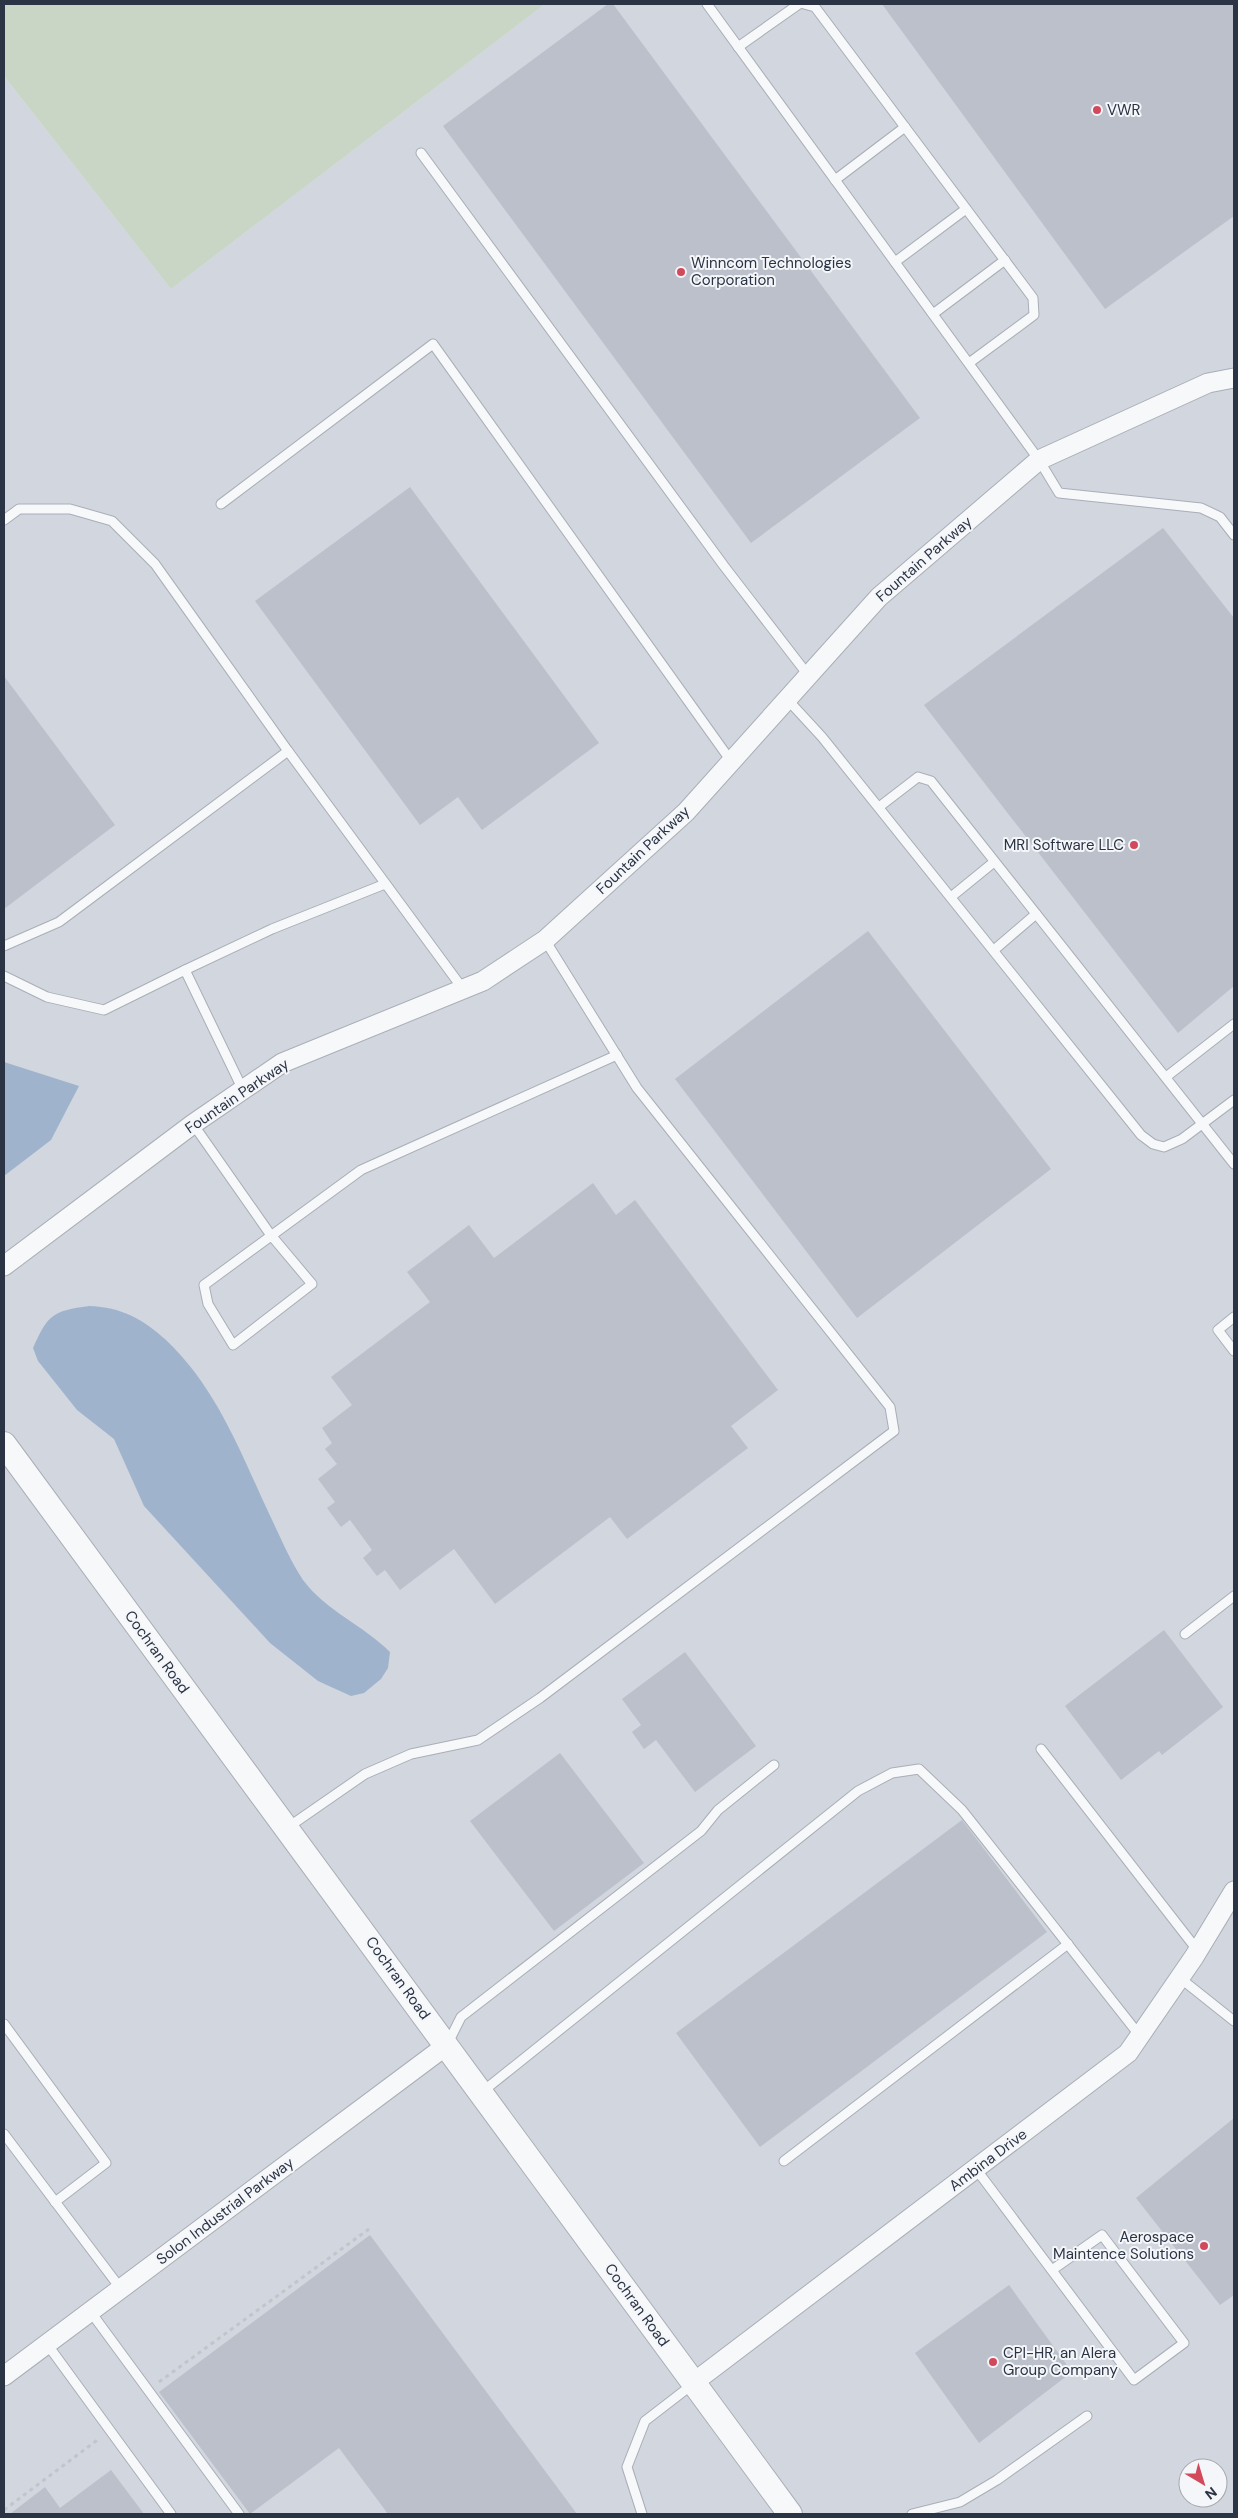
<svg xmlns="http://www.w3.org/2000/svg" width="1238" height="2518" font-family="'DM Sans',sans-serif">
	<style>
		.built { fill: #d2d6de; fill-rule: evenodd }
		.green { fill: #c9d6c5 }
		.water { fill: #9fb4cc }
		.building { fill: #bbc0ca }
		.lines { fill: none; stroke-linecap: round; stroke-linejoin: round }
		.service-casing { stroke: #a9aeb7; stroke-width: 11 }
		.minor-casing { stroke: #a9aeb7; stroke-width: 21 }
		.tertiary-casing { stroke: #a9aeb7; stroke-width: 26 }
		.path { stroke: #c2c5cb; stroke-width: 3; stroke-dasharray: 4 4; stroke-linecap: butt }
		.service { stroke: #f7f8fa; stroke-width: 9 }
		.minor { stroke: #f7f8fa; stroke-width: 19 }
		.tertiary { stroke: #f7f8fa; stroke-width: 24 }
		.poi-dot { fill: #d1495b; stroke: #f4f6f9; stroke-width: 2 }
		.labels { text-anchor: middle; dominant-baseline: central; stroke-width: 4; stroke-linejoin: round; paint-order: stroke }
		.poi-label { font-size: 15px; fill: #2b3445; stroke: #f4f6f9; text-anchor: start }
		.street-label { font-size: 15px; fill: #2b3445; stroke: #f4f6f9 }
	</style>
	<rect width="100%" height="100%" fill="#e4e7ec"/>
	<path class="built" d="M545 4H1234V2514H4V76L171 289ZM1188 2468H1218V2498H1188Z"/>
	<polygon class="green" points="4,4 545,4 171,289 4,76"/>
	<g class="water">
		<polygon points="4,1062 79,1086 51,1140 4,1176"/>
		<path d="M89 1306C121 1307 143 1319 166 1340 219 1390 243 1459 273 1522 282 1541 291 1562 303 1580 326 1611 363 1625 390 1652L388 1668 381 1679 364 1693 351 1696 318 1681 270 1643 144 1506 114 1439 77 1410 38 1361 33 1348C48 1314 53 1311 89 1306Z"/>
	</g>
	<g class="building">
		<polygon points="608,4 613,4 920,418 751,543 443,126"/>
		<polygon points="882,4 1234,4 1234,216 1105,309"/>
		<polygon points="410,487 599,743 482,830 458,797 420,825 255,601"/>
		<polygon points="1163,528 1234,618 1234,986 1178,1033 924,705"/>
		<polygon points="4,676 115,825 4,909"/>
		<polygon points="868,931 1051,1169 857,1318 675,1079"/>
		<polygon points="593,1183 616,1215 635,1200 778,1390 731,1426 748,1448 627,1539 610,1517 495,1604 454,1549 400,1590 385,1570 377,1576 363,1558 372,1550 350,1520 341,1527 327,1508 335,1502 318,1479 337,1464 325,1449 332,1443 322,1428 352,1405 331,1377 430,1302 407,1272 469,1225 494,1258"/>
		<polygon points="1164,1630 1223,1707 1162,1755 1159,1751 1121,1780 1065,1706"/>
		<polygon points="685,1652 756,1746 695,1792 656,1740 644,1749 632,1732 641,1725 622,1699"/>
		<polygon points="560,1753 644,1863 554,1931 470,1821"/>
		<polygon points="962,1820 1047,1932 760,2147 676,2033"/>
		<polygon points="1234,2118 1234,2295 1220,2305 1136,2198"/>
		<polygon points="370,2235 577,2514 388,2514 339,2448 250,2514 159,2392"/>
		<polygon points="1009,2285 1072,2372 979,2443 915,2353"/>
		<polygon points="111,2470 144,2514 10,2514 45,2487 60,2508"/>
	</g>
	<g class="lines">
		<defs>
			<g id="service">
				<polyline points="707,4 1039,460 1059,493 1201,508 1220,517 1234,535"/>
				<polyline points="804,4 815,7 1033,298 1034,315 969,363"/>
				<polyline points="738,47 799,4"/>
				<polyline points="421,153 724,566 808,675"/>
				<polyline points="835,180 905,127"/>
				<polyline points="895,262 966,209"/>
				<polyline points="933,314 1005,260"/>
				<polyline points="221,504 433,344 731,761"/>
				<polyline points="4,520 19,509 70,509 112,521 155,564 288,751"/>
				<polyline points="787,699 822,737 1141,1135 1153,1144 1164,1147 1182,1139 1234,1100"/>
				<polyline points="879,807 918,777 931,781 1234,1164"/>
				<polyline points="951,897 994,862"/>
				<polyline points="4,946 59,922 288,751 463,989"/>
				<polyline points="994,950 1036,914"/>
				<polyline points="185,970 272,929 385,884"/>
				<polyline points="4,976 47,997 104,1010 185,970 243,1090"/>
				<polyline points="1166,1077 1234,1024"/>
				<polyline points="193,1124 270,1234 312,1284 233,1345 208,1304 204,1285 361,1170 617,1055"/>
				<polyline points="1234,1317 1218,1330 1234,1351"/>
				<polyline points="1185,1634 1234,1596"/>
				<polyline points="1041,1749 1198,1951"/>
				<polyline points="287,1828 365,1774 411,1754 478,1740 540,1698 894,1431 890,1407 637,1088 545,940"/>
				<polyline points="1180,1978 1234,2021"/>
				<polyline points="4,2024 106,2163 55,2202"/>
				<polyline points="447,2045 461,2017 701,1831 718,1810 774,1765"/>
				<polyline points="482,2092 858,1791 892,1773 919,1769 962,1810 1140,2036"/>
				<polyline points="4,2134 121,2289"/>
				<polyline points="784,2161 1068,1944"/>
				<polyline points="976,2169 1134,2380 1184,2343 1102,2235 1052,2270"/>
				<polyline points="90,2311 239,2514"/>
				<polyline points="47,2344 171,2514"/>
				<polyline points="642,2514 627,2467 645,2421 693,2384"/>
				<polyline points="912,2514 960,2502 997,2480 1087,2416"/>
			</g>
			<g id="minor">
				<polyline points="4,1266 193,1124 282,1063 483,981 545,940 686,812 879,597 1039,460 1208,383 1234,378"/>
				<polyline points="4,2376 447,2045"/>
				<polyline points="693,2383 1128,2053 1194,1957 1234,1891"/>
			</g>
			<polyline id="tertiary" points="4,1444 790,2514"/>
		</defs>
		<use href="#service" class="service-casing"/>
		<use href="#minor" class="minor-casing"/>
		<use href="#tertiary" class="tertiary-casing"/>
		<g class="path">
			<polyline points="159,2382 369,2229"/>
			<polyline points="4,2510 100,2438"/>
		</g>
		<use href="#service" class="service"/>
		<use href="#minor" class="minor"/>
		<use href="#tertiary" class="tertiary"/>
	</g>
	<g class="poi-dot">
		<circle cx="1097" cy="110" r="5"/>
		<circle cx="681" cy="272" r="5"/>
		<circle cx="1134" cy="845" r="5"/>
		<circle cx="1204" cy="2246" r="5"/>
		<circle cx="993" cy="2362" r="5"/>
	</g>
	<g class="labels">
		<g class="poi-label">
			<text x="1107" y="110">VWR</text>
			<text x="691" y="263">Winncom Technologies<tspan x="691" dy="17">Corporation</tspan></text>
			<text x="1124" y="845" text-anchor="end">MRI Software LLC</text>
			<text x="1194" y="2237" text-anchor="end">Aerospace<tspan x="1194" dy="17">Maintence Solutions</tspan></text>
			<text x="1003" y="2353">CPI-HR, an Alera<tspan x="1003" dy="17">Group Company</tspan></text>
		</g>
		<g class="street-label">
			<text transform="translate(924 559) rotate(-41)">Fountain Parkway</text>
			<text transform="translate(643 850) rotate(-43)">Fountain Parkway</text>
			<text transform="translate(237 1096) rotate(-34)">Fountain Parkway</text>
			<text transform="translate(157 1652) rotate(54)">Cochran Road</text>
			<text transform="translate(398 1978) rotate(54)">Cochran Road</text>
			<text transform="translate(988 2160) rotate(-37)">Ambina Drive</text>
			<text transform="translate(225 2211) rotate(-37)">Solon Industrial Parkway</text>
			<text transform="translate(637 2305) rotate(54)">Cochran Road</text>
		</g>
	</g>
	<rect width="1238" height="2518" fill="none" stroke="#2b3445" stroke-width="10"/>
	<g transform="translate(1203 2483) rotate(142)"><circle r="24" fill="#f4f6f9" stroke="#a4a8b1"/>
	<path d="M0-4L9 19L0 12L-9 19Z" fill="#d1495b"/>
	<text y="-8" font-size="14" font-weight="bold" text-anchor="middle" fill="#2b3445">N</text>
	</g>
</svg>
